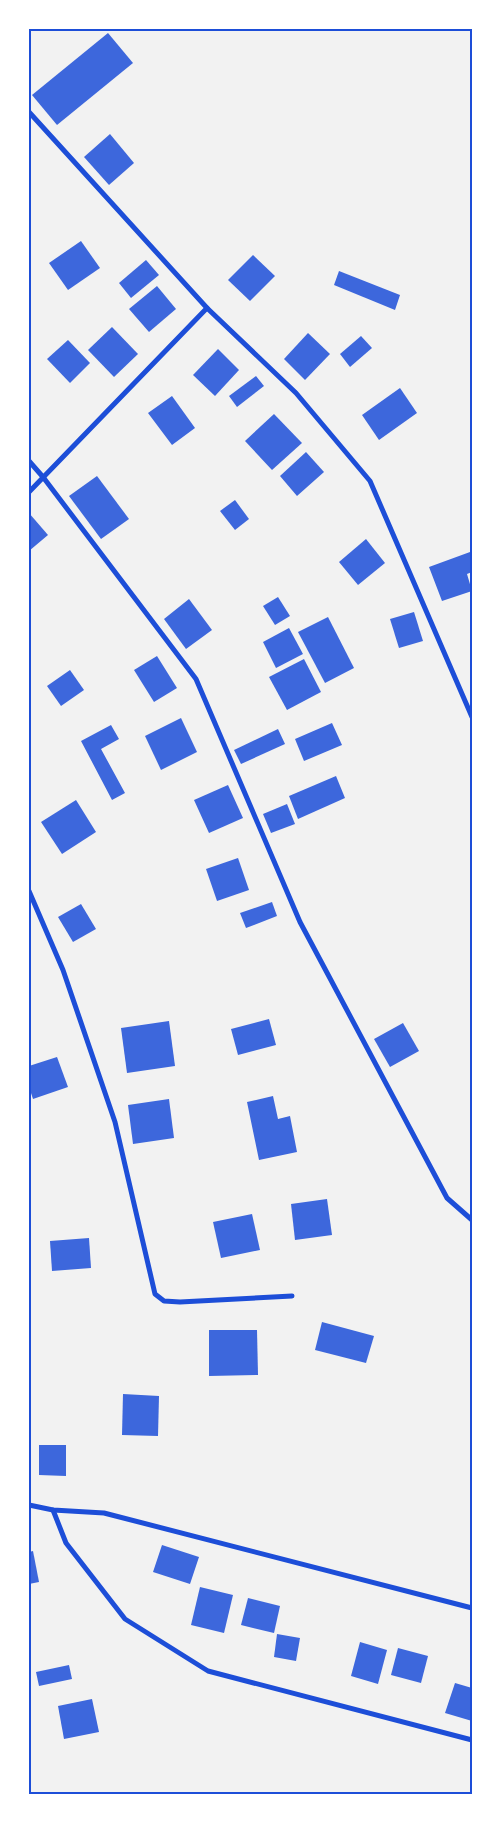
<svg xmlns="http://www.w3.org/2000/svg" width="501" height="1823" font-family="'Roboto Condensed',sans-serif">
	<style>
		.building { fill: #3d67dc }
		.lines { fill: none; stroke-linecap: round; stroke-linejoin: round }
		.minor { stroke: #1d4ed8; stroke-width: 5 }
		.neatline { fill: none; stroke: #1d4ed8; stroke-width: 2 }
	</style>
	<rect width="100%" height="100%" fill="#f2f2f2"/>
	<g class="building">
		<polygon points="108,33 133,63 57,125 32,95"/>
		<polygon points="110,134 134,163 109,185 84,157"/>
		<polygon points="81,241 100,268 68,290 49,263"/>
		<polygon points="253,255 275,276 250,301 228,280"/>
		<polygon points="146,260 159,275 131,298 119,283"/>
		<polygon points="339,271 400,295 395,310 334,285"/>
		<polygon points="157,286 176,309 149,332 129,309"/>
		<polygon points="112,327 138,354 114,377 88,350"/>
		<polygon points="308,333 330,354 305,380 284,359"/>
		<polygon points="361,336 372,348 350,367 340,354"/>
		<polygon points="68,340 90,363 70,383 47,359"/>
		<polygon points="218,349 239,370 215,396 193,375"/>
		<polygon points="256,376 264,386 237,407 229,396"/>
		<polygon points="400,388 417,413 379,440 362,415"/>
		<polygon points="172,396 195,428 172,445 148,413"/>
		<polygon points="274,414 302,443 272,470 245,441"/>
		<polygon points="306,452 324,472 297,496 280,476"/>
		<polygon points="97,476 129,519 101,539 69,496"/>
		<polygon points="235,500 249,519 235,530 220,511"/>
		<polygon points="29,513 48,535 29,551"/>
		<polygon points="366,539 385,563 358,585 339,562"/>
		<polygon points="470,552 472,557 472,572 467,574 472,591 442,601 429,567"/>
		<polygon points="278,597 290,616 275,625 263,606"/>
		<polygon points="189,599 212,630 186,649 164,619"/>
		<polygon points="414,612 423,641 399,648 390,619"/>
		<polygon points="328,617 354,668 325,683 298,632"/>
		<polygon points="289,628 303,654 276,668 263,642"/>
		<polygon points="157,656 177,688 154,702 134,670"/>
		<polygon points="304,659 321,692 287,710 269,677"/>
		<polygon points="70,670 84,690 61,706 47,686"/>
		<polygon points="181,718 197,752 161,770 145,736"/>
		<polygon points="332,723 342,745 304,761 295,739"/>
		<polygon points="111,725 119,739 101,749 125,793 112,800 81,741"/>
		<polygon points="278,729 285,744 241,764 234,750"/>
		<polygon points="336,776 345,798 298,819 289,796"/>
		<polygon points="228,785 243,818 209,833 194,800"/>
		<polygon points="76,800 96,832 62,854 41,822"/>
		<polygon points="287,804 295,824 271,833 263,814"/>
		<polygon points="238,858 249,890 217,901 206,869"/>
		<polygon points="272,902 277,916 246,928 240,913"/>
		<polygon points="81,904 96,929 73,942 58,917"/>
		<polygon points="269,1019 276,1045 238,1055 231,1029"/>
		<polygon points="169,1021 175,1066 127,1073 121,1028"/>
		<polygon points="403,1023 419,1051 390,1067 374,1039"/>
		<polygon points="57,1057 68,1087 33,1099 29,1087 29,1066"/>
		<polygon points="273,1096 278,1119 290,1116 297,1152 259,1160 247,1102"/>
		<polygon points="169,1099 174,1138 133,1144 128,1105"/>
		<polygon points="327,1199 332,1235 295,1240 291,1204"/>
		<polygon points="252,1214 260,1250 221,1258 213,1222"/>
		<polygon points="89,1238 91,1268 52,1271 50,1241"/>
		<polygon points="322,1322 374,1336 366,1363 315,1350"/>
		<polygon points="209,1330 257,1330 258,1375 209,1376"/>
		<polygon points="123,1394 159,1396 158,1436 122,1435"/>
		<polygon points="39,1445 66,1445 66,1476 39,1475"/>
		<polygon points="162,1545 199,1557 190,1584 153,1572"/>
		<polygon points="33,1551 39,1582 29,1584 29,1552"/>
		<polygon points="200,1587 233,1595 224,1633 191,1625"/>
		<polygon points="248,1598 280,1606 274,1633 241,1625"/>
		<polygon points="277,1634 300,1638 296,1661 274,1657"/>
		<polygon points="360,1642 387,1650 378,1684 351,1676"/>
		<polygon points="398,1648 428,1656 421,1683 391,1675"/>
		<polygon points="69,1665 72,1679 39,1686 36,1672"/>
		<polygon points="455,1683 472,1688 472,1721 445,1713"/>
		<polygon points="92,1699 99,1732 64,1739 58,1706"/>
	</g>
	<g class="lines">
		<g class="minor">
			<polyline points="29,112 207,308 29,492"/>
			<polyline points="207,308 296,393 370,481 472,717"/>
			<polyline points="29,461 43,477 196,679 300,922 447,1198 472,1220"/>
			<polyline points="29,891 63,970 115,1122 155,1294 164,1301 180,1302 292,1296"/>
			<polyline points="29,1505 53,1510 104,1513 472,1608"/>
			<polyline points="53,1510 66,1543 125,1619 208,1671 472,1740"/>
		</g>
	</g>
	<rect width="501" height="1823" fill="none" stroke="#ffffff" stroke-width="60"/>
	<rect x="30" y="30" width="441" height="1763" class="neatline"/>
</svg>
